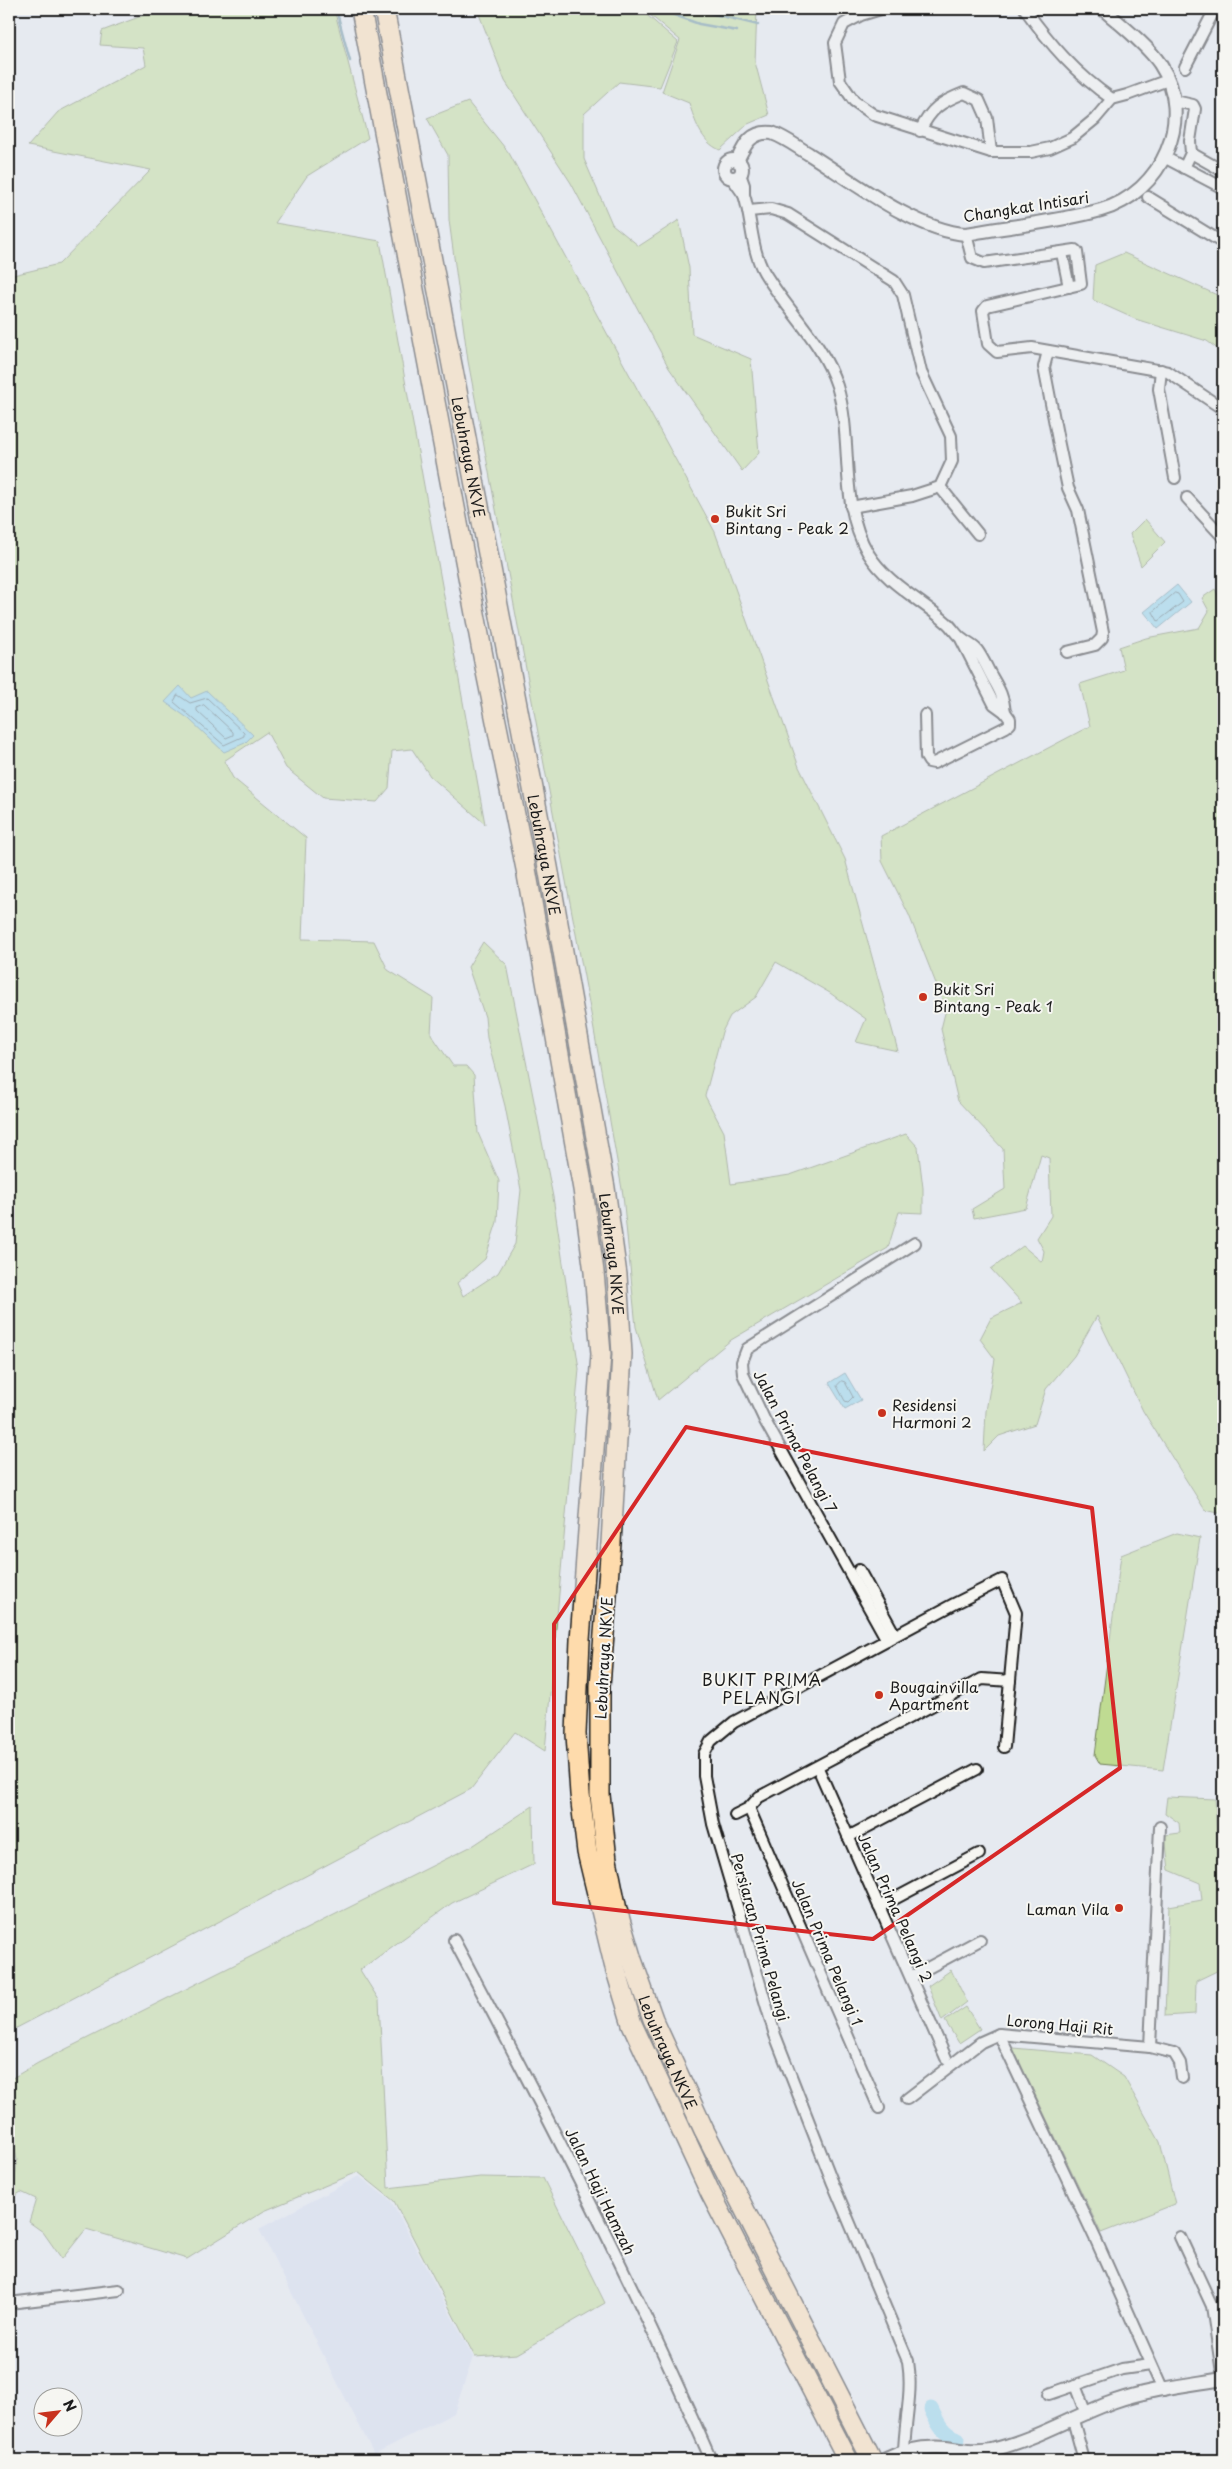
<svg xmlns="http://www.w3.org/2000/svg" width="1232" height="2469" font-family="'Playpen Sans',sans-serif">
	<style>
		.built { fill: #d3dbee }
		.green { fill: #bfdb92; stroke: #6e7c57 }
		.water { fill: #87d0e8; stroke: #5c8896 }
		.lines { fill: none; stroke-linecap: round; stroke-linejoin: round }
		.shore { stroke: #47646e; stroke-width: 1 }
		.stream { stroke: #5c8896; stroke-width: 2.5 }
		.river { stroke: #87d0e8; stroke-width: 15 }
		.minor-casing { stroke: #1c1c1c; stroke-width: 14 }
		.tertiary-casing { stroke: #1c1c1c; stroke-width: 16 }
		.motorway-casing { stroke: #1c1c1c; stroke-width: 22 }
		.minor { stroke: #f6f6f2; stroke-width: 10 }
		.tertiary { stroke: #f6f6f2; stroke-width: 12 }
		.motorway { stroke: #fedbac; stroke-width: 19 }
		.marked { fill: none; stroke: #d62828; stroke-width: 4; stroke-linejoin: round }
		.poi-dot { fill: #c8321e; stroke: #f6f6f2; stroke-width: 2 }
		.labels { text-anchor: middle; dominant-baseline: central; stroke-width: 4; stroke-linejoin: round; paint-order: stroke }
		.street-label { font-size: 15px; fill: #1c1c1c; stroke: #f6f6f2 }
		.poi-label { font-size: 15px; fill: #1c1c1c; stroke: #f6f6f2; text-anchor: start }
		.neighbourhood-label { font-size: 16px; letter-spacing: 1px; fill: #1c1c1c; stroke: #f6f6f2 }
	</style>
	<rect width="100%" height="100%" fill="#e6eaf0"/>
	<filter id="ink" filterUnits="userSpaceOnUse"><feTurbulence type="fractalNoise" baseFrequency=".02" numOctaves="2"/><feDisplacementMap in="SourceGraphic" scale="10" xChannelSelector="R" yChannelSelector="G"/><feConvolveMatrix kernelMatrix="1 2 1 2 8 2 1 2 1" color-interpolation-filters="sRGB"/></filter>
	<g filter="url(#ink)">
		<polygon class="built" points="359,2176 391,2201 473,2357 454,2413 374,2454 259,2229"/>
		<g class="green">
			<polygon points="160,9 334,9 368,138 307,176 275,223 380,241 485,824 430,776 412,749 392,751 389,788 377,802 323,798 286,768 267,732 224,761 233,778 306,838 302,939 374,941 388,970 433,998 431,1034 453,1066 466,1066 474,1075 478,1133 499,1181 497,1222 485,1259 457,1283 463,1296 498,1273 515,1244 521,1190 505,1106 487,1038 485,1017 468,967 483,942 507,965 553,1197 579,1369 545,1751 515,1732 471,1789 9,2032 9,276 59,264 151,170 28,146 58,112 146,65 143,48 100,45 102,31"/>
			<polygon points="477,9 640,9 678,42 660,87 619,82 584,114 584,159 612,224 639,246 679,220 689,268 692,334 751,359 759,453 742,471 669,368 571,183 505,81"/>
			<path d="M643 9H757L755 62 769 115 748 124 720 150C701 142 695 121 689 103L662 92 680 40Z"/>
			<polygon points="468,102 509,153 715,532 799,767 845,859 898,1051 856,1042 866,1019 830,993 776,962 756,997 730,1016 722,1032 705,1096 724,1132 731,1184 790,1175 906,1134 918,1147 923,1188 923,1213 899,1212 888,1248 731,1340 658,1400 636,1327 623,1195 592,1019 468,361 449,220 448,155 427,118"/>
			<polygon points="1124,253 1217,295 1223,294 1223,353 1207,341 1135,319 1093,300 1095,265"/>
			<polygon points="1145,519 1165,542 1141,566 1130,534"/>
			<polygon points="1215,589 1223,605 1223,1514 1205,1510 1143,1411 1097,1316 1074,1356 1046,1389 1035,1424 999,1436 984,1451 986,1411 995,1359 980,1339 991,1318 1022,1303 991,1269 1023,1246 1042,1262 1044,1251 1037,1238 1051,1216 1049,1158 1041,1155 1026,1208 974,1218 972,1209 1005,1189 1003,1149 958,1101 941,1029 946,1009 909,915 882,861 881,836 1090,726 1080,684 1124,670 1119,647 1146,638 1199,628 1209,611 1202,598"/>
			<polygon points="1177,1533 1200,1538 1163,1770 1100,1764 1095,1755 1121,1555"/>
			<polygon points="1167,1797 1215,1799 1223,1968 1196,1981 1195,2014 1165,2016 1169,1906 1202,1900 1200,1883 1169,1870 1165,1835 1180,1833 1179,1823 1165,1813"/>
			<polygon points="533,1806 534,1864 452,1903 360,1970 379,2000 388,2188 480,2177 543,2178 605,2303 517,2354 475,2357 394,2201 358,2172 264,2211 187,2259 86,2229 62,2259 43,2232 29,2222 36,2199 21,2192 13,2197 17,2160 9,2114 9,2080 38,2063 474,1845"/>
			<polygon points="951,1970 967,2002 942,2021 928,1986"/>
			<polygon points="966,2007 980,2029 959,2043 945,2021"/>
			<polygon points="1013,2048 1092,2055 1124,2077 1160,2142 1175,2204 1101,2233"/>
		</g>
		<g class="water">
			<polygon points="1177,585 1191,602 1158,629 1144,612"/>
			<polygon points="180,686 191,698 207,691 253,735 245,743 224,752 189,719 165,702"/>
			<polygon points="845,1373 861,1400 845,1409 829,1383"/>
		</g>
		<g class="lines">
			<g class="shore">
				<polygon points="1175,593 1178,594 1183,602 1158,621 1153,612"/>
				<polygon points="178,695 190,703 207,698 244,733 244,736 224,745 174,702"/>
				<polygon points="204,705 233,732 233,735 226,738 197,711 197,708"/>
				<polygon points="842,1381 845,1382 853,1397 848,1402 845,1401 837,1386"/>
			</g>
			<g class="stream">
				<polyline points="336,9 350,61"/>
				<polyline points="658,9 699,24 737,31"/>
				<polyline points="694,9 758,25"/>
			</g>
			<path class="river" d="M931 2409C937 2422 943 2435 958 2439L951 2460"/>
			<defs>
				<g id="minor">
					<polyline points="881,9 861,15 844,24 835,43 840,81 854,101 874,115 991,152 1031,152 1050,148 1072,138 1095,119 1112,99 1127,95 1168,80"/>
					<path d="M1025 9C1050 44 1076 74 1112 99"/>
					<polyline points="1185,67 1215,9"/>
					<polyline points="1175,101 1193,105 1195,109 1190,141 1191,153 1184,168"/>
					<path d="M920 131C931 108 941 102 964 93L979 100 987 118 991 152"/>
					<polyline points="1191,153 1223,171"/>
					<polyline points="1164,157 1223,188"/>
					<polyline points="732,178 744,195 744,185 740,174"/>
					<path d="M744 195C752 220 751 249 764 272 787 311 823 342 837 386 854 441 838 502 868 553 887 584 920 599 947 623 953 628 956 635 962 639 967 643 974 646 977 650 983 658 987 668 992 677 999 689 1004 698 1005 712L994 704 961 639"/>
					<polyline points="1148,197 1223,243"/>
					<polyline points="749,211 771,209 788,214 894,281 903,295 921,372 951,436 952,461 940,487 912,496 851,507"/>
					<polyline points="966,234 972,258 984,263 1075,250 1077,252 1081,284 987,306 983,311 988,344 997,352 1032,348 1168,372 1223,409"/>
					<polyline points="1062,253 1069,287"/>
					<polyline points="1048,351 1044,367 1058,440 1068,488 1078,510 1103,632 1102,638 1095,645 1067,652"/>
					<polyline points="1161,370 1159,389 1175,478"/>
					<polyline points="940,487 978,534"/>
					<polyline points="1187,498 1223,537"/>
					<polyline points="925,715 926,757 929,762 934,763 1006,727 1010,724 1010,719 1005,712"/>
					<polyline points="859,1570 895,1635"/>
					<polyline points="887,1640 765,1421 743,1374 742,1362 747,1349 915,1243"/>
					<polyline points="818,1768 946,2058"/>
					<polyline points="749,1808 879,2108"/>
					<polyline points="735,1815 749,1808 759,1797 982,1679 1010,1681"/>
					<polyline points="848,1837 977,1769"/>
					<polyline points="879,1907 979,1854"/>
					<path d="M454 1940C545 2111 634 2283 711 2460"/>
					<polyline points="911,1977 980,1940"/>
					<polyline points="999,2034 1096,2240 1163,2390"/>
					<polyline points="1150,2047 1160,1827"/>
					<polyline points="907,2099 981,2042 999,2034 1150,2047 1174,2053 1180,2063 1182,2078"/>
					<polyline points="1180,2237 1212,2306 1223,2379"/>
					<polyline points="9,2303 119,2290"/>
					<polyline points="1075,2385 1086,2414"/>
					<polyline points="1049,2394 1122,2369 1151,2365"/>
					<polyline points="1073,2420 1084,2460"/>
					<path d="M904 2451C905 2420 913 2392 908 2361L832 2181 775 2035 713 1824 704 1776V1754L711 1741 734 1722 954 1604 1002 1580 1016 1613 1004 1747"/>
				</g>
				<g id="tertiary">
					<circle cx="733" cy="169" r="9"/>
					<path d="M737 161C745 144 751 131 772 133 786 138 797 147 809 154 852 181 917 231 966 234 1011 226 1058 222 1101 210 1162 193 1196 118 1160 64 1147 45 1121 25 1103 9"/>
					<path d="M884 2460C904 2450 923 2446 946 2448 962 2450 975 2453 991 2450 1035 2440 1073 2416 1115 2401 1150 2389 1187 2385 1223 2379"/>
				</g>
				<g id="motorway">
					<polyline points="361,9 486,672 526,869 583,1189 594,1272 601,1354 580,1640 576,1734 580,1794 587,1852 614,1964 632,2024 711,2194 848,2460"/>
					<path id="s1" d="M384 9 548 867 605 1188 617 1275 622 1354 611 1543 600 1686V1795L607 1860 617 1910 632 1960 653 2019 704 2130 872 2460"/>
				</g>
			</defs>
			<use href="#minor" class="minor-casing"/>
			<use href="#tertiary" class="tertiary-casing"/>
			<use href="#motorway" class="motorway-casing"/>
			<use href="#minor" class="minor"/>
			<use href="#tertiary" class="tertiary"/>
			<use href="#motorway" class="motorway"/>
		</g>
	</g>
	<path d="M0 0H1232V2469H0ZM686 1427 1092 1508 1120 1768 873 1939 554 1903V1624Z" fill="#e6eaf0" fill-opacity=".55" fill-rule="evenodd"/>
	<path class="marked" d="M686 1427 1092 1508 1120 1768 873 1939 554 1903V1624Z"/>
	<g class="poi-dot">
		<circle cx="715" cy="519" r="5"/>
		<circle cx="923" cy="997" r="5"/>
		<circle cx="882" cy="1413" r="5"/>
		<circle cx="879" cy="1695" r="5"/>
		<circle cx="1119" cy="1908" r="5"/>
	</g>
	<g class="labels">
		<g class="street-label">
			<text transform="translate(1026 206) rotate(-9)">Changkat Intisari</text>
			<text stroke="none"><textPath href="#s1" startOffset="456">Lebuhraya NKVE</textPath></text>
			<text stroke="none"><textPath href="#s1" startOffset="861">Lebuhraya NKVE</textPath></text>
			<text stroke="none"><textPath href="#s1" startOffset="1266">Lebuhraya NKVE</textPath></text>
			<text transform="translate(796 1441) rotate(62)">Jalan Prima Pelangi 7</text>
			<text transform="translate(603 1658) rotate(-87)">Lebuhraya NKVE</text>
			<text transform="translate(896 1907) rotate(66)">Jalan Prima Pelangi 2</text>
			<text transform="translate(761 1937) rotate(74)">Persiaran Prima Pelangi</text>
			<text transform="translate(828 1952) rotate(67)">Jalan Prima Pelangi 1</text>
			<text transform="translate(1060 2024) rotate(5)">Lorong Haji Rit</text>
			<text stroke="none"><textPath href="#s1" startOffset="2076">Lebuhraya NKVE</textPath></text>
			<text transform="translate(601 2191) rotate(64)">Jalan Haji Hamzah</text>
		</g>
		<g class="poi-label">
			<text x="725" y="510">Bukit Sri<tspan x="725" dy="17">Bintang - Peak 2</tspan></text>
			<text x="933" y="988">Bukit Sri<tspan x="933" dy="17">Bintang - Peak 1</tspan></text>
			<text x="892" y="1404">Residensi<tspan x="892" dy="17">Harmoni 2</tspan></text>
			<text x="889" y="1686">Bougainvilla<tspan x="889" dy="17">Apartment</tspan></text>
			<text x="1109" y="1908" text-anchor="end">Laman Vila</text>
		</g>
		<g class="neighbourhood-label">
			<text x="762" y="1679">BUKIT PRIMA<tspan x="762" dy="18">PELANGI</tspan></text>
		</g>
	</g>
	<rect width="1232" height="2469" fill="none" stroke="#f6f6f2" stroke-width="30"/>
	<rect x="15" y="15" width="1202" height="2439" fill="none" stroke="#1c1c1c" stroke-width="2" filter="url(#ink)"/>
	<g transform="translate(58 2412) rotate(62)"><circle r="24" fill="#f6f6f2" stroke="#9f9f9c"/>
	<path d="M0-4L9 19L0 12L-9 19Z" fill="#c8321e"/>
	<text y="-8" font-size="14" font-weight="bold" text-anchor="middle" fill="#1c1c1c">N</text>
	</g>
</svg>
